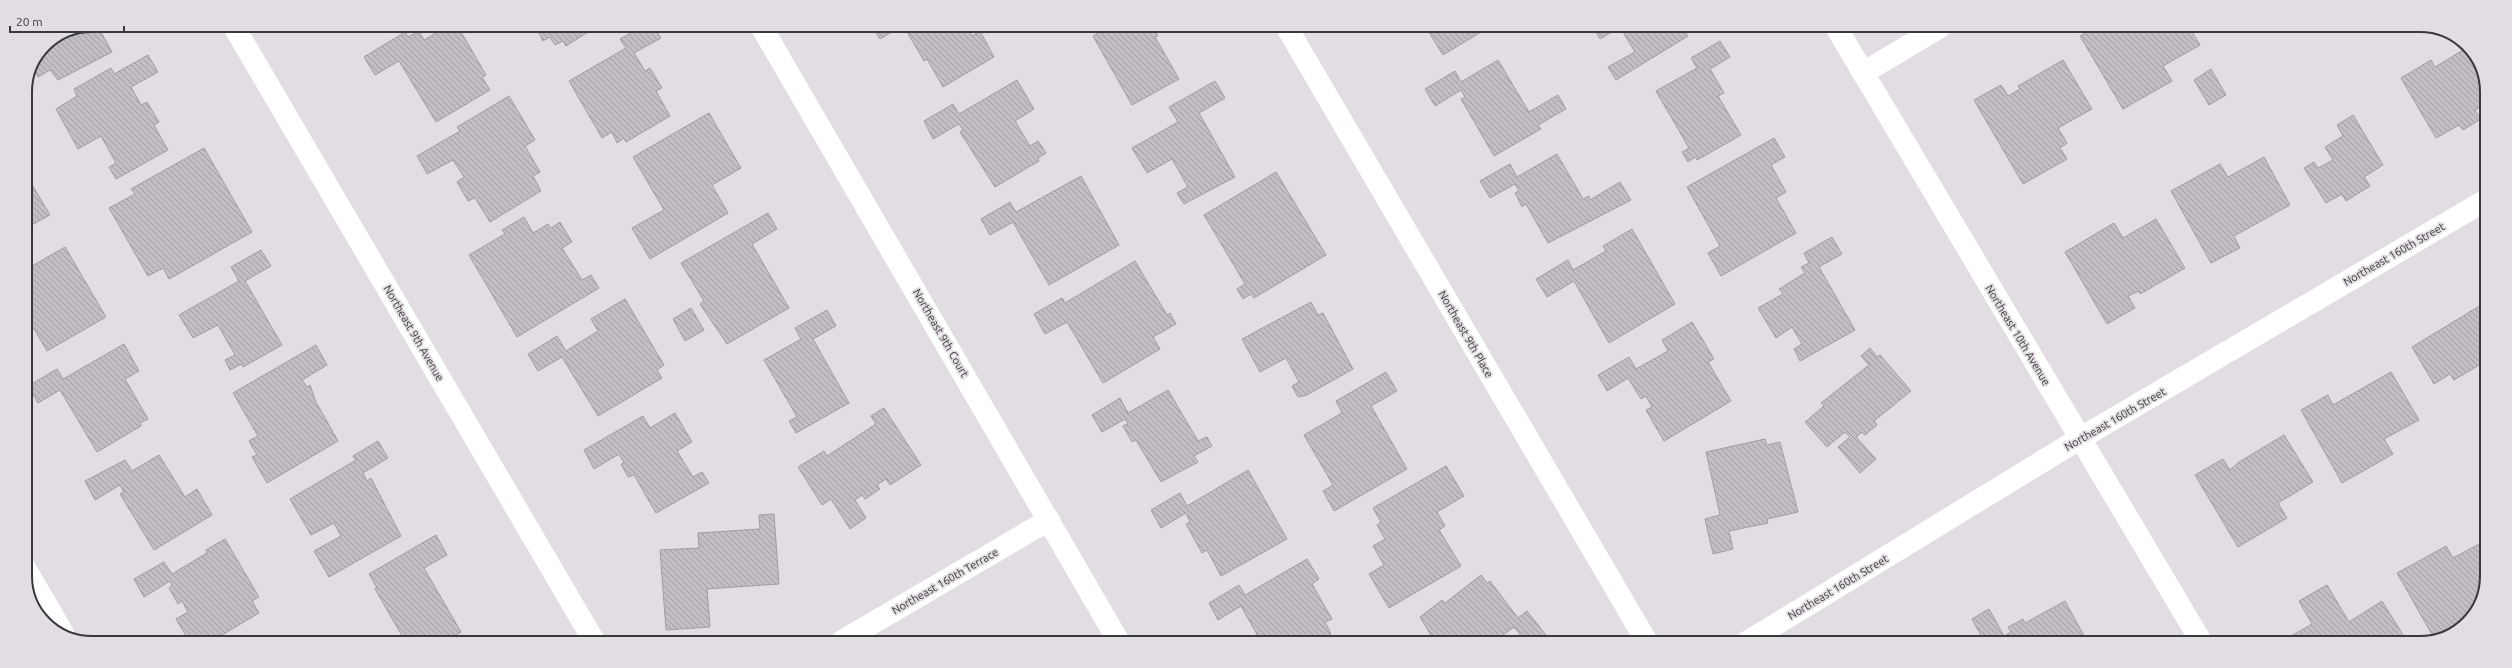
<svg xmlns="http://www.w3.org/2000/svg" width="2512" height="668" font-family="Ubuntu,sans-serif">
	<style>
		.building { fill: url(#building-back-hatch); stroke: #a19da1 }
		.lines { fill: none; stroke-linecap: round; stroke-linejoin: round }
		.minor { stroke: #fff; stroke-width: 22 }
		.labels { text-anchor: middle; dominant-baseline: central; stroke-width: 3.5; stroke-linejoin: round; paint-order: stroke }
		.street-label { font-size: 11px; fill: #39383a; stroke: #e2dde2 }
		.rim { fill: none; stroke: #39383a; stroke-width: 2 }
	</style>
	<defs>
		<pattern id="building-back-hatch" width="6" height="6" patternUnits="userSpaceOnUse"><rect width="6" height="6" fill="#c3bec3"/><path d="M-1 5l2 2M0 0l6 6M5-1l2 2" fill="none" stroke="#9f9b9f"/></pattern>
	</defs>
	<rect width="100%" height="100%" fill="#e2dde2"/>
	<g class="building">
		<polygon points="97,25 112,52 58,80 50,70 38,77 31,65 45,45 67,30"/>
		<polygon points="449,25 457,25 486,75 482,77 490,90 436,122 399,61 375,75 364,57 405,32 408,37 419,31 424,40"/>
		<polygon points="535,25 599,25 566,46 563,41 555,45 550,37 543,41"/>
		<polygon points="643,26 653,26 661,38 634,53 645,71 650,68 662,88 656,91 670,116 626,142 624,138 617,143 612,132 602,138 569,81 626,48 620,39"/>
		<polygon points="872,26 902,26 880,39"/>
		<polygon points="907,26 966,26 972,36 980,31 994,57 943,87 927,59 924,61 907,32 909,30"/>
		<polygon points="1111,26 1152,26 1158,36 1155,37 1179,79 1132,105 1093,36"/>
		<polygon points="1425,26 1491,26 1443,55"/>
		<polygon points="1593,26 1682,27 1688,36 1616,80 1608,67 1635,52 1620,27 1600,39"/>
		<polygon points="2096,27 2189,27 2200,45 2163,66 2172,81 2123,109 2080,36"/>
		<polygon points="1720,41 1730,57 1710,69 1724,93 1718,96 1741,135 1697,160 1696,157 1688,162 1682,152 1689,148 1656,91 1697,68 1691,58"/>
		<polygon points="2468,47 2487,88 2487,103 2475,110 2481,119 2463,130 2459,125 2436,138 2401,78 2431,60 2435,67"/>
		<polygon points="148,55 158,72 131,87 141,105 147,102 159,122 154,125 168,150 116,179 109,167 116,163 101,136 78,149 56,109 77,96 74,89 111,68 114,74"/>
		<polygon points="1498,60 1529,112 1558,95 1566,109 1538,125 1541,129 1494,156 1461,99 1465,97 1461,90 1435,106 1425,89 1455,71 1461,82"/>
		<polygon points="2063,60 2092,109 2058,128 2067,143 2060,148 2067,159 2023,184 1974,100 2001,85 2008,96 2020,89 2018,86"/>
		<polygon points="2211,69 2226,95 2209,105 2194,80"/>
		<polygon points="1017,80 1034,109 1015,121 1030,146 1038,141 1046,153 1038,158 1039,161 995,187 960,132 963,130 959,124 933,139 924,121 953,104 959,114"/>
		<polygon points="1215,81 1225,98 1199,113 1235,177 1184,204 1177,193 1188,187 1172,159 1147,173 1132,148 1178,122 1169,107"/>
		<polygon points="509,96 535,140 525,146 540,172 533,176 541,191 490,222 475,198 468,201 457,182 464,177 453,160 427,174 417,156 460,131 457,127"/>
		<polygon points="709,113 741,168 712,185 728,213 650,259 632,228 664,210 633,157"/>
		<polygon points="2353,115 2383,165 2364,177 2370,186 2346,201 2342,194 2326,203 2304,168 2314,162 2318,168 2333,160 2325,147 2343,136 2337,125"/>
		<polygon points="1774,138 1785,157 1771,165 1786,192 1776,198 1796,233 1721,276 1708,253 1720,246 1687,187"/>
		<polygon points="204,148 252,232 169,279 163,268 148,276 109,208 135,194 131,189"/>
		<polygon points="1557,154 1583,199 1589,196 1590,200 1620,182 1631,200 1548,243 1526,204 1522,207 1515,193 1519,191 1515,184 1490,198 1480,181 1510,164 1517,177"/>
		<polygon points="2264,157 2290,205 2234,236 2240,248 2211,263 2171,191 2220,164 2228,177"/>
		<polygon points="1276,172 1326,255 1254,298 1251,294 1243,299 1237,289 1245,284 1204,215"/>
		<polygon points="25,173 50,215 28,227 30,230 25,233"/>
		<polygon points="1081,176 1119,245 1049,285 1013,222 990,235 981,219 1010,202 1016,212"/>
		<polygon points="768,213 777,229 752,244 789,308 727,344 700,304 704,301 681,263"/>
		<polygon points="524,217 533,233 548,224 551,228 560,222 572,242 562,248 582,280 591,275 599,288 517,337 469,255 505,234 502,230"/>
		<polygon points="2156,219 2185,268 2140,294 2139,291 2128,296 2135,308 2107,324 2065,252 2114,223 2123,238"/>
		<polygon points="1632,229 1675,304 1609,343 1574,281 1547,297 1536,279 1568,260 1573,270 1606,251 1603,246"/>
		<polygon points="1832,237 1842,254 1819,267 1855,330 1800,361 1794,349 1802,344 1792,327 1776,338 1758,308 1783,294 1779,289 1805,273 1801,267 1809,263 1804,253"/>
		<polygon points="65,247 106,317 47,351 34,329 25,334 25,270"/>
		<polygon points="261,250 271,266 245,281 282,345 243,367 241,364 230,370 225,360 235,355 218,325 193,338 179,315 239,281 231,267"/>
		<polygon points="1135,261 1167,315 1170,313 1176,324 1153,337 1160,349 1103,383 1067,322 1045,334 1034,314 1062,298 1065,303"/>
		<polygon points="625,299 664,365 657,370 662,378 598,416 562,357 538,371 528,354 557,336 566,351 598,331 591,319"/>
		<polygon points="1311,302 1318,315 1323,313 1353,369 1307,395 1298,397 1292,386 1299,382 1286,358 1260,372 1242,339"/>
		<polygon points="2486,302 2486,361 2454,380 2450,374 2434,384 2412,347"/>
		<polygon points="691,308 704,330 685,341 673,319"/>
		<polygon points="827,310 836,326 813,339 849,403 796,433 789,421 797,417 764,360 801,339 795,328"/>
		<polygon points="1692,322 1714,359 1708,362 1731,401 1664,441 1646,410 1652,407 1646,396 1641,399 1628,378 1607,391 1598,375 1629,357 1636,369 1668,351 1662,340"/>
		<polygon points="124,344 139,371 125,379 148,419 140,423 141,426 97,452 60,390 38,403 28,386 57,369 63,379"/>
		<polygon points="316,345 327,365 302,380 307,387 310,385 316,402 338,441 267,483 252,457 257,455 249,441 258,436 233,393"/>
		<polygon points="1870,348 1877,357 1880,355 1911,391 1874,421 1877,425 1865,435 1862,432 1856,437 1876,459 1860,473 1838,447 1850,437 1845,432 1827,447 1805,422 1824,406 1821,403 1869,365 1861,356"/>
		<polygon points="1386,372 1397,391 1371,406 1407,469 1334,511 1323,491 1333,485 1304,435 1342,413 1336,401"/>
		<polygon points="2391,372 2419,420 2384,439 2393,454 2342,483 2301,410 2328,395 2333,405"/>
		<polygon points="1168,390 1198,441 1207,437 1212,446 1194,456 1198,462 1161,482 1136,440 1132,442 1123,426 1128,424 1125,419 1102,432 1092,415 1120,398 1128,413"/>
		<polygon points="884,408 921,465 890,485 886,479 877,485 880,489 865,499 862,495 855,500 866,518 850,529 831,499 822,505 798,467 824,451 827,456 876,424 871,416"/>
		<polygon points="675,413 692,442 677,451 693,477 702,472 709,483 656,513 634,475 628,477 621,464 624,463 619,454 594,469 584,450 643,416 650,428"/>
		<polygon points="2284,435 2313,482 2278,503 2287,518 2238,547 2195,475 2223,459 2230,470 2239,462"/>
		<polygon points="1765,439 1767,445 1780,442 1798,512 1767,519 1768,523 1729,531 1733,549 1713,554 1705,519 1720,515 1706,452"/>
		<polygon points="378,441 388,458 363,473 367,481 371,478 401,536 329,577 314,551 341,536 334,523 311,535 290,499 356,460 353,456"/>
		<polygon points="159,455 185,497 197,489 212,515 154,550 120,494 124,492 120,485 95,500 85,481 125,460 132,471"/>
		<polygon points="1446,466 1464,496 1437,512 1445,526 1439,530 1461,566 1389,608 1369,574 1384,565 1373,546 1385,539 1377,525 1381,522 1373,508"/>
		<polygon points="1248,470 1287,539 1221,576 1207,550 1202,553 1186,524 1190,522 1186,513 1161,528 1151,510 1180,493 1187,506"/>
		<polygon points="774,514 779,584 707,589 710,627 666,630 660,550 699,548 698,533 760,529 759,515"/>
		<polygon points="436,535 447,555 424,568 461,632 445,641 405,641 375,589 377,588 369,574"/>
		<polygon points="225,539 259,597 252,601 259,613 212,641 189,641 176,619 188,612 182,601 178,604 169,588 172,585 170,581 144,597 134,579 164,562 172,574 207,553 206,550"/>
		<polygon points="2485,541 2485,593 2472,613 2460,619 2464,625 2461,629 2434,638 2397,573 2446,546 2453,558"/>
		<polygon points="1307,559 1319,579 1312,584 1332,619 1325,622 1331,634 1323,638 1325,641 1323,642 1265,642 1262,636 1259,638 1241,606 1218,620 1209,603 1239,585 1245,595"/>
		<polygon points="1481,575 1487,583 1490,581 1518,618 1527,611 1549,639 1545,642 1526,642 1514,627 1498,639 1501,642 1435,642 1420,617 1442,600 1445,603"/>
		<polygon points="2327,585 2349,622 2382,601 2408,643 2295,643 2291,636 2312,624 2299,601"/>
		<polygon points="2065,601 2088,643 1985,643 1972,619 1989,609 2004,636 2011,632 2008,627 2016,623 2023,619 2025,623"/>
		<polygon points="284,636 287,641 276,641"/>
	</g>
	<g class="lines">
		<g class="minor">
			<polyline points="233,25 594,641"/>
			<polyline points="761,26 1119,642"/>
			<polyline points="1286,26 1647,642"/>
			<polyline points="1836,27 2202,643"/>
			<polyline points="1863,73 1940,27"/>
			<polyline points="25,568 63,633"/>
			<polyline points="842,641 1049,520"/>
			<polyline points="1747,642 2079,439 2486,200"/>
		</g>
	</g>
	<g class="labels">
		<g class="street-label">
			<text transform="translate(2394 254) rotate(-30)">Northeast 160th Street</text>
			<text transform="translate(414 333) rotate(60)">Northeast 9th Avenue</text>
			<text transform="translate(941 333) rotate(60)">Northeast 9th Court</text>
			<text transform="translate(1466 334) rotate(60)">Northeast 9th Place</text>
			<text transform="translate(2018 335) rotate(59)">Northeast 10th Avenue</text>
			<text transform="translate(2115 419) rotate(-30)">Northeast 160th Street</text>
			<text transform="translate(945 581) rotate(-30)">Northeast 160th Terrace</text>
			<text transform="translate(1838 587) rotate(-31)">Northeast 160th Street</text>
		</g>
	</g>
	<path d="M0 0H2512V668H0ZM92 32H2420A60 60 0 0 1 2480 92V576A60 60 0 0 1 2420 636H92A60 60 0 0 1 32 576V92A60 60 0 0 1 92 32Z" fill="#e2dde2" fill-rule="evenodd"/>
	<path class="rim" d="M92 32H2420A60 60 0 0 1 2480 92V576A60 60 0 0 1 2420 636H92A60 60 0 0 1 32 576V92A60 60 0 0 1 92 32Z"/>
	<path d="M10 26v6h114v-6" fill="none" stroke="#39383a" stroke-width="2"/>
	<text x="16" y="26" font-size="12" fill="#39383a" stroke="#e2dde2" stroke-width="3" paint-order="stroke">20 m</text>
</svg>
